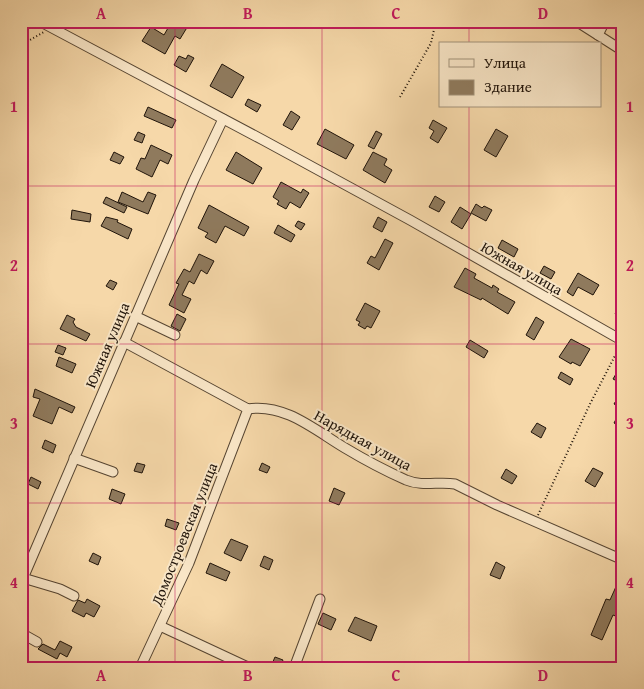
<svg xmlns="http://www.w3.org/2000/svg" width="644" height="689" font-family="'Gentium Book Plus',serif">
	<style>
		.building { fill: #8f7a5d; stroke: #20140a }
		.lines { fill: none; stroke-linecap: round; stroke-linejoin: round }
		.minor-casing { stroke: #564532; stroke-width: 11 }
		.path { stroke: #20140a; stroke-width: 2; stroke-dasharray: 1 2.5; stroke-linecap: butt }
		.minor { stroke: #f9e6c7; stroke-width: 9 }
		.grid { fill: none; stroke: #c2185b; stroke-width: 1; stroke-opacity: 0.55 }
		.labels { text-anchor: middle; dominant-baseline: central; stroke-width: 4; stroke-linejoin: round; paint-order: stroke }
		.street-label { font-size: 15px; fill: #20140a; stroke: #f9e6c7 }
		.neatline { fill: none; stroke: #c2185b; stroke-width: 2 }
		.grid-label { font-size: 16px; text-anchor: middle; font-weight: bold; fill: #c2185b }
	</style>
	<rect width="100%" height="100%" fill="#f6d8a9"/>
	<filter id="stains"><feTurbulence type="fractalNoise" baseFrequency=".004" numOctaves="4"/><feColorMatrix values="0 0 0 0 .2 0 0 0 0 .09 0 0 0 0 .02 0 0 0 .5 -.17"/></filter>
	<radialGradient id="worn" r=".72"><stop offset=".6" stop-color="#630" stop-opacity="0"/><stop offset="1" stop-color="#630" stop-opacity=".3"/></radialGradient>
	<g class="building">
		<polygon points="172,21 191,21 180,39 175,36 165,54 142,41 151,27 164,35"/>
		<polygon points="188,55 194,58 186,72 174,65 179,56 186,59"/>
		<polygon points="222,64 244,77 232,98 210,86"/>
		<polygon points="248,99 261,105 257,112 245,105"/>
		<polygon points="148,107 176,120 172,128 144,116"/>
		<polygon points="291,111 300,117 292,130 283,125"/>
		<polygon points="433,120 447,128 438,143 430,138 434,131 429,128"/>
		<polygon points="325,129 354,145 346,159 317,144"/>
		<polygon points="496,129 508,136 496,157 484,150"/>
		<polygon points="376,131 382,134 374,149 368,146"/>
		<polygon points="138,132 145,135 142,143 134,140"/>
		<polygon points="151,145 172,155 168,164 160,160 152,177 136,169 141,158 145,159"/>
		<polygon points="114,152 124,157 120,164 110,160"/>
		<polygon points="236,152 262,168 253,184 226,170"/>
		<polygon points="373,152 387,159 384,165 392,170 385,183 363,170"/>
		<polygon points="281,182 301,193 303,189 309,193 300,208 290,202 286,209 277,204 279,201 273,197"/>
		<polygon points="122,192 143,202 148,192 156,195 148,214 118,202"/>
		<polygon points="435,196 445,202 439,212 429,207"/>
		<polygon points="106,197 127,207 124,213 103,203"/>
		<polygon points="476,204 482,208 484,206 492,210 486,221 471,213"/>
		<polygon points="209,205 249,227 244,236 225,226 216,243 205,237 208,233 198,228"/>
		<polygon points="460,207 471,214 462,229 451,222"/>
		<polygon points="72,210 91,214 90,222 71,219"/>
		<polygon points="106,217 118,220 117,222 132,229 128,239 101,226"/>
		<polygon points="378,217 387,222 382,232 373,227"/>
		<polygon points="298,221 305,224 301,230 295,226"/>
		<polygon points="278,225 295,235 291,242 274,233"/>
		<polygon points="385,239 393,243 379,270 367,263 371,256 375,258"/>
		<polygon points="502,240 518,249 514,257 498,248"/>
		<polygon points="199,254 214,261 207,274 201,270 194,284 189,281 182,295 191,299 184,313 169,305 179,284 176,283 184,269 190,272"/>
		<polygon points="544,266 555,272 551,279 540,273"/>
		<polygon points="465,268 476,274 474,278 492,288 493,285 499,289 497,292 515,302 508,314 482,298 481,300 454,287"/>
		<polygon points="578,273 599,285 593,295 578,287 573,296 567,292"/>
		<polygon points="110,280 117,283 113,290 106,286"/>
		<polygon points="623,300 623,319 615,314"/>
		<polygon points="365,303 380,311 371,328 367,326 365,329 358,325 360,322 356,320"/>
		<polygon points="177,314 186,319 180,331 171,326"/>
		<polygon points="67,315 75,319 73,322 76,327 90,334 86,341 60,329"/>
		<polygon points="536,317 544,322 534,340 526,335"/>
		<polygon points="571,339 590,349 580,366 572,362 571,364 559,357"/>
		<polygon points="470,340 488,351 484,358 466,347"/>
		<polygon points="58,345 66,348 63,355 55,352"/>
		<polygon points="59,357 76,364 72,373 56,366"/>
		<polygon points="623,362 623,384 613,379"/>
		<polygon points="561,372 573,379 570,385 558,378"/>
		<polygon points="35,389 75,407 72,413 59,407 52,424 33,416 40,399 33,397"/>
		<polygon points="623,389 623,428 614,423 622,408 614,404"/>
		<polygon points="537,423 546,428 541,438 531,432"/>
		<polygon points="45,440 56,445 53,453 42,448"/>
		<polygon points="137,463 145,465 142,473 134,471"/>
		<polygon points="262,463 270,467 267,473 259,470"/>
		<polygon points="593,468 603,473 595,487 585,481"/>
		<polygon points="506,469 517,476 512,484 501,478"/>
		<polygon points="31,477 41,482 38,489 28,484"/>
		<polygon points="334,488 345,493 339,505 329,501"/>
		<polygon points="112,489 125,494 121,504 109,499"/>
		<polygon points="167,519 179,523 176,530 165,526"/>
		<polygon points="231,539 248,546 241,561 224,553"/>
		<polygon points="93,553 101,557 98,565 89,561"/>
		<polygon points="264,556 273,560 269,570 260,566"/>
		<polygon points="496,562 505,567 500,579 490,575"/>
		<polygon points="210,563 230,572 226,581 206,573"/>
		<polygon points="623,571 623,619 613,615 602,640 591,635 606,599 610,600"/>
		<polygon points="87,599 100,606 94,617 86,613 84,617 72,611 78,600 85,603"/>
		<polygon points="323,613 336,619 331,630 318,624"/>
		<polygon points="355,617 377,626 371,641 348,631"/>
		<polygon points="60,641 72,647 67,657 60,653 57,659 38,649 43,644 55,650"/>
		<polygon points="275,657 283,660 280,667 272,664"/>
	</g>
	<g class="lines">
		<defs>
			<g id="minor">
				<polyline points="39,21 263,140 410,220 623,341"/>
				<polyline points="576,21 623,51"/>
				<polyline points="598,35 605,21"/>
				<polyline points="135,316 175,335"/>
				<path d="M124 342 248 409C285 403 316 431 345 448 365 460 386 471 406 480 423 487 439 481 455 484L497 505 623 560"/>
				<polyline points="74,458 113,472"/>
				<polyline points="23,578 60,589 74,596"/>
				<polyline points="21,583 194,180 223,119"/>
				<polyline points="160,626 250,668"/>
				<polyline points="21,633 37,642"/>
				<polyline points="140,668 189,563 248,409"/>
				<polyline points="294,668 320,599"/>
			</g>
		</defs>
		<use href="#minor" class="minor-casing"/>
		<g class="path">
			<polyline points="21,45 44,32"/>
			<polyline points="400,97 431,43 436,21"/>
			<polyline points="538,515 590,404 619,348"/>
		</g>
		<use href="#minor" class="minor"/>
	</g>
	<path class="grid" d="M175 21V668M322 21V668M469 21V44M469 106V668M21 186H623M21 344H623M21 503H623"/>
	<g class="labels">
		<g class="street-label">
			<text transform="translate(522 268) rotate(30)">Южная улица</text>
			<text transform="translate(107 345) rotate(-67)">Южная улица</text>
			<text transform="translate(363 440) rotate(29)">Нарядная улица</text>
			<text transform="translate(184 534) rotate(-68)">Домостроевская улица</text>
		</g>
	</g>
	<rect width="644" height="689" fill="none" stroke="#f6d8a9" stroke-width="55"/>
	<rect x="439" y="42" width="162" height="65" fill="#f9e6c7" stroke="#a2927b"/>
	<rect x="449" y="59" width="25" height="8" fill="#f9e6c7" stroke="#a2927b"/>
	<text x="484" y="68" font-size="15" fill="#20140a">Улица</text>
	<rect x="449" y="80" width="25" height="15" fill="#8f7a5d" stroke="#a2927b"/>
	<text x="484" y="92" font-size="15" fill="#20140a">Здание</text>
	<rect x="28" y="28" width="588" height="634" class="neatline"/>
	<g class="grid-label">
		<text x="101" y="19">A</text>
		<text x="248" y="19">B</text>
		<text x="396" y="19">C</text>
		<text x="543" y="19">D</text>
		<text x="14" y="112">1</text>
		<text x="630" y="112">1</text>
		<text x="14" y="271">2</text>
		<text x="630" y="271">2</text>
		<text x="14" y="429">3</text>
		<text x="630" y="429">3</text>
		<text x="14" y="588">4</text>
		<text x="630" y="588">4</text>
		<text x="101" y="681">A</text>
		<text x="248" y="681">B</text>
		<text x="396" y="681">C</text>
		<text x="543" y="681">D</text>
	</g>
	<rect width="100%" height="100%" filter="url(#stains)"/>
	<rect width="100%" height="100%" fill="url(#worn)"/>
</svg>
